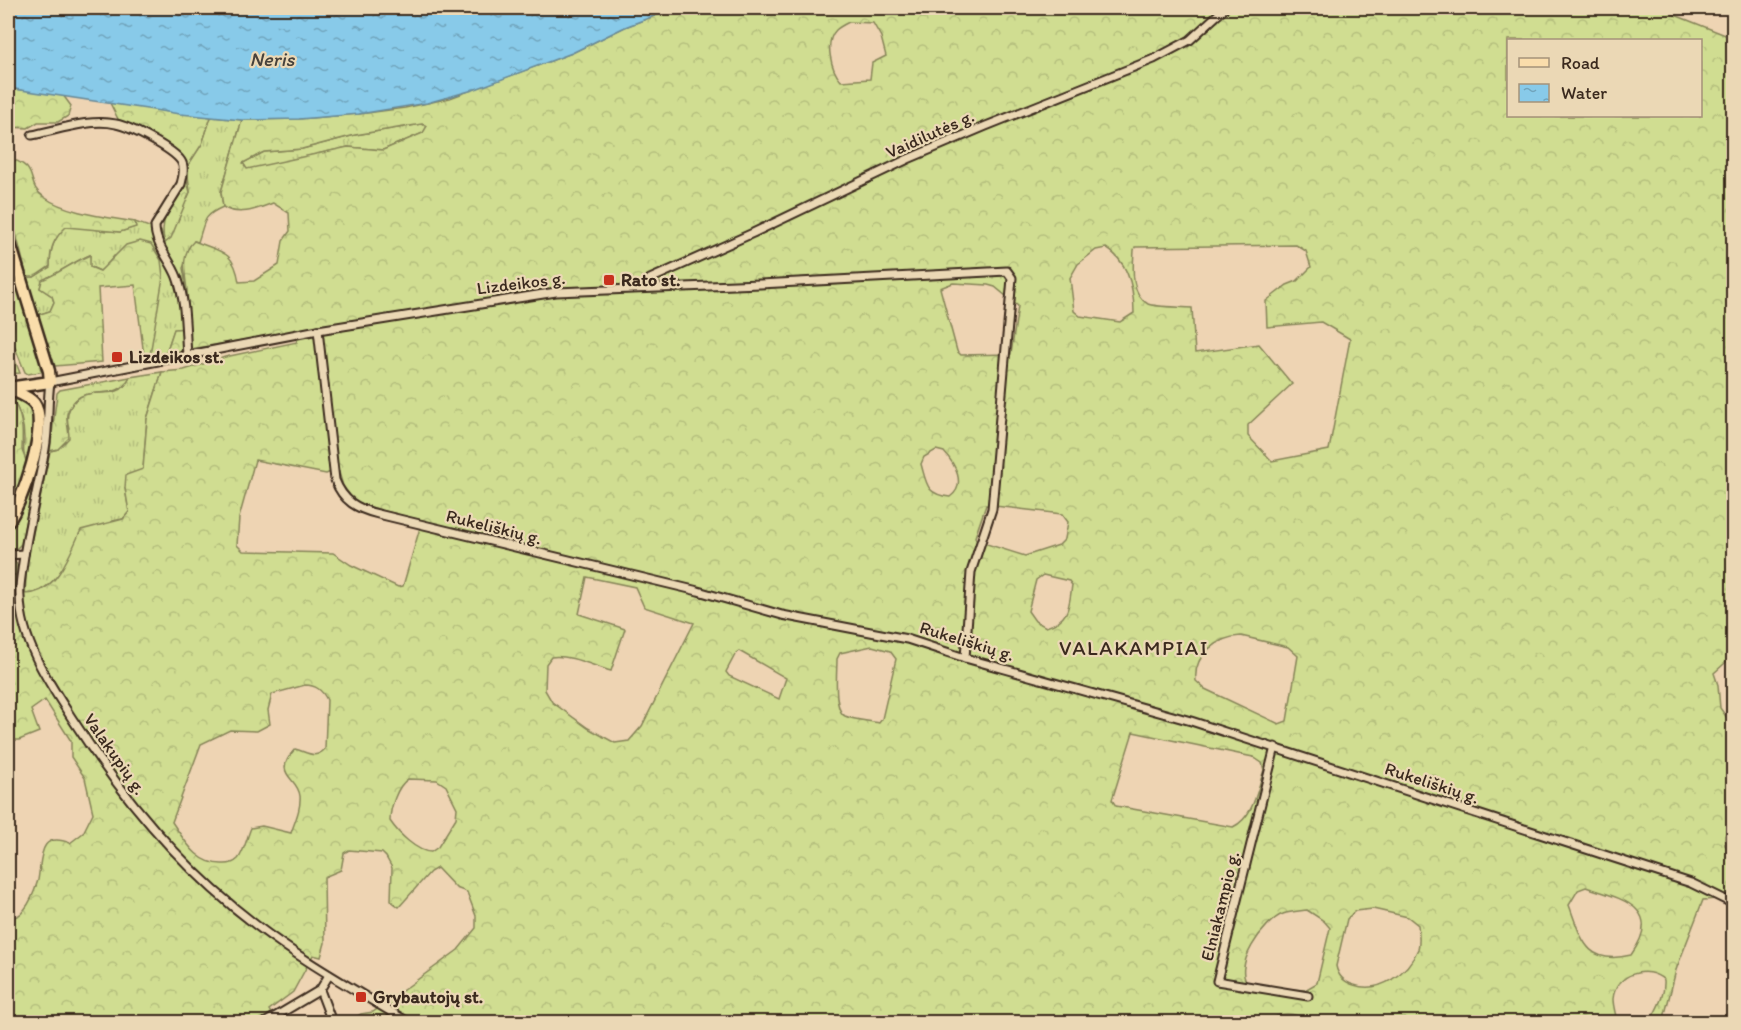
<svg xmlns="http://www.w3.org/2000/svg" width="1741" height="1030" font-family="Itim,sans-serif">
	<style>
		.grass { fill: url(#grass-tufts); stroke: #868458; stroke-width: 1.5 }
		.forest { fill: url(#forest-crowns); stroke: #868458; stroke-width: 1.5; fill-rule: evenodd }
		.water { fill: url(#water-ripples); stroke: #698a98; stroke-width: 1.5 }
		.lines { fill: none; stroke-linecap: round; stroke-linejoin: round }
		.minor-casing { stroke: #3b2a1e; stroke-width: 11 }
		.primary-casing { stroke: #3b2a1e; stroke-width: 15 }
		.minor { stroke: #ebd8b5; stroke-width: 7 }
		.primary { stroke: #faddab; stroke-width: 10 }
		.poi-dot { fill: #c8321e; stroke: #ebd8b5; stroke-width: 2 }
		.labels { text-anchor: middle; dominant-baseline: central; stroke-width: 4.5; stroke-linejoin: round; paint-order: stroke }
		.street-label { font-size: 18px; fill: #3b2a1e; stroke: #ebd8b5 }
		.poi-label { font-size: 18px; font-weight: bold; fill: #3b2a1e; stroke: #ebd8b5; text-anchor: start }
		.water-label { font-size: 20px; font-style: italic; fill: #47423c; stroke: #ebd8b5 }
		.quarter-label { font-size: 21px; letter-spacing: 1.5px; fill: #3b2a1e; stroke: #ebd8b5 }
	</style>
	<defs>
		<pattern id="grass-tufts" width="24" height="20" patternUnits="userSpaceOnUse" patternTransform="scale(1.5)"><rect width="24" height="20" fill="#d0dd91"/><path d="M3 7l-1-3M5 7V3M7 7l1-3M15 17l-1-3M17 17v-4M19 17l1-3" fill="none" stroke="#b4be7d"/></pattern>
		<pattern id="forest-crowns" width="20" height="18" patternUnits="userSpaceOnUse" patternTransform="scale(1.5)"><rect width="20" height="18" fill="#d0dd91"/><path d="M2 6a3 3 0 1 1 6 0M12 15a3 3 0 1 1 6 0" fill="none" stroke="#b4be7d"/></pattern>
		<pattern id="water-ripples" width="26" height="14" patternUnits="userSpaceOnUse" patternTransform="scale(1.5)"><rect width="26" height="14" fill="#88cae9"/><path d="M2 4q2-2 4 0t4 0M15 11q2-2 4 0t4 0" fill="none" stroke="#70a4bc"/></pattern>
	</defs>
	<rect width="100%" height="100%" fill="#eed4b3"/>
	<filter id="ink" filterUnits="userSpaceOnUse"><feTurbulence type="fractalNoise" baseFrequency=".0167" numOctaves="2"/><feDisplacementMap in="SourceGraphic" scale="12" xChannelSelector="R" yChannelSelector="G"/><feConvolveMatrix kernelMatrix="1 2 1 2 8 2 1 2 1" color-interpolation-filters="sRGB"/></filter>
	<g filter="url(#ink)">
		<g class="grass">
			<path d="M211 117 242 120 221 192 223 207C202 216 205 222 198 242L194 241 183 268 187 289 189 328 174 330 167 350 168 353 150 355 161 260 158 254 114 256 104 269 100 271 89 266 90 255C73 262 59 273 43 280L40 288 52 296 54 302 50 311 37 315 27 277H34L50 267C50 249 53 239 66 226L120 232 135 227V222L161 231 165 243 190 192 187 167 202 144Z"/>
			<polygon points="422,124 427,126 423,133 383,150 348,147 247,170 243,163 264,152 302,149 355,135"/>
			<polygon points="10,262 29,328 46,371 28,374 25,372 14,345 12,344 14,325"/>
			<polygon points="12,353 20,373 8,374 9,354"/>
			<path d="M162 372 147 419 143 469 125 488 129 512 123 519 113 521 61 571C52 584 41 593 25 595L27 562 50 451 58 449 69 428C66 419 67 412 72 404 81 388 101 396 117 391 124 389 127 383 130 377Z"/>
			<path d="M12 399 24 401 29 407 31 406C37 424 30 445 27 463 22 453 24 448 24 438 24 425 19 410 12 399Z"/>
			<polygon points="36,468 21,544 17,548 8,551 8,529 16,520"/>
			<polygon points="8,558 14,560 17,565 16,575 8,575"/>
		</g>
		<g class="forest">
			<path d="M675 8H1664L1675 15 1733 38 1734 655 1714 673 1718 685 1720 708 1733 726V818L1725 836V845L1733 855V910L1717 899 1703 900 1676 970 1664 1018 1666 1022H1650C1657 1008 1665 997 1664 980 1647 964 1615 974 1613 999 1613 1006 1616 1015 1617 1022H1310C1296 1013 1281 1010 1268 1022H348L361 1014 373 1012 458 950 476 928V916L467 892 456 888 437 868 430 872 399 907 391 901 392 868 386 857 382 853 349 850 344 853 341 870 324 877 325 943 321 957 313 955 293 992 269 1010 276 1022H8V917C15 918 20 916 24 910 31 902 35 890 38 880 42 858 38 831 70 843L83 833 93 813 85 778 71 757V741L45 700 31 710 39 732 19 740H8V575H16L15 592C54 603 68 557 81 530L123 519 129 512 125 488 126 475 143 469 147 419 162 372 184 370 225 357 297 342 295 331 168 353 167 350 174 329 189 328C188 315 188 302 187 290 185 273 180 254 194 241 221 252 234 250 239 282L254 281 279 265 283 241 290 231 289 213 273 203C257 209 239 217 223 207L221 192 242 120 299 119 359 114 405 108 450 98 572 53 625 27ZM849 22 873 23 881 37 886 56 872 63 870 79 841 81C831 70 824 42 836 30 839 27 845 24 849 22ZM1508 40H1700V116H1508ZM422 124 427 126 423 133 383 150 348 147 247 169 243 163 264 152 302 149 355 135ZM1296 245 1306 251 1311 267 1297 281 1287 285 1266 301 1267 327 1321 322 1350 339 1329 450 1272 461 1248 436V425L1292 384 1259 344 1195 353 1192 308C1183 307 1154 307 1148 304 1130 294 1133 267 1134 250L1135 247ZM1106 248C1129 262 1134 288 1134 313L1120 322 1080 316 1074 311 1070 278 1078 264 1096 250ZM953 283 988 285 995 287 1018 306 1011 354 961 355 957 351 940 288ZM936 450 944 452C955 464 967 485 950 497 926 494 927 485 921 464L924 457ZM255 460 326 474 338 469 343 486 356 503 422 521 403 586 398 587 351 565 333 553 243 551 237 545 239 518ZM986 505 1062 514 1068 522 1065 539 1059 545 1025 556 977 541 975 537ZM1043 575 1069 581 1072 585C1069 606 1070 620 1046 627L1035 621 1028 611 1036 580ZM587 577 635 587 644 607 694 623 642 726 629 741 615 743 588 728 552 702 545 690 546 664 551 657C569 654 593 666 611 671L625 629 579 614ZM1241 636 1288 647 1298 656 1287 721 1279 724 1205 689 1196 681C1193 655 1217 637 1241 636ZM872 646 890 651 896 659 882 719 879 723C869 721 854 720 845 716 833 710 837 672 837 659L840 653ZM739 651 786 678 779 699 729 676 726 672 736 653ZM305 685C316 685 322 690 327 700L325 749C315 760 307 752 295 749 271 776 298 776 300 796 301 809 295 821 291 833L262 826 251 828C247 837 244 852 238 859 234 863 230 864 225 864 198 866 185 841 172 822L201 744 230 730 257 731 270 724 268 710 272 694ZM1133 732 1253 757 1262 763 1264 770C1257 790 1254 817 1233 827L1116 806 1112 800ZM408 779 437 780 446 786 457 808 456 818 438 847 431 852C417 852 398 833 390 821 390 808 397 786 408 779ZM1586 887C1622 899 1665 908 1631 955 1586 966 1582 940 1569 905L1578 890ZM1373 909 1408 917 1418 925C1419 932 1420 942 1418 949 1408 973 1380 994 1354 985 1344 982 1338 976 1336 966L1347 919 1355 911ZM1307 910 1324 921 1330 928 1317 983 1305 990 1250 986C1229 969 1265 920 1283 914 1290 911 1299 911 1307 910Z"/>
			<polygon points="8,88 63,95 71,106 68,116 58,122 38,122 28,128 8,127"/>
			<polygon points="110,103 211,117 202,144 187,167 181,158 120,123"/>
			<path d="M8 158C42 167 24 184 44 197 66 213 107 217 135 222L136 227 120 232 66 227C53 239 50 249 50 266L34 277H27L8 202Z"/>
			<path d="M187 181 190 192 171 238 165 243C157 219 174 201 187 181Z"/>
			<path d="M140 241 151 244 161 260 163 277 150 355 144 356 135 285 98 288 102 362 55 366 37 315 50 311 54 302 52 296 40 288 42 280C60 273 73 262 90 255V267L100 271 126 245Z"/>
			<path d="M130 377C118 405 85 381 71 406 68 410 66 414 67 419 67 425 69 431 69 438L58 449 50 451 57 393 60 390Z"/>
			<path d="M12 399C23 415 23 431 22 449 22 454 26 457 26 462 27 474 13 505 8 515V400Z"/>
		</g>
		<polygon class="water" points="8,8 675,8 625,27 572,53 473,90 427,103 359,114 299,119 242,120 180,114 8,88"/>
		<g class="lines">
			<defs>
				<g id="minor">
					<path d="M32 135C58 130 90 118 116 124 131 127 173 149 181 161 185 167 183 177 181 184L155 226C155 245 170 259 177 277 186 301 185 330 187 355"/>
					<polyline points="645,287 646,283 650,279 753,233 908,159 986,126 1154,59 1190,40 1225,8"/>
					<path d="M318 330 335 480C343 501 357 509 378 514L698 591 782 615 907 639 965 658 1191 721 1691 883 1734 904"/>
					<polyline points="8,555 24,554"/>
					<polyline points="1275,747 1217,981 1308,996"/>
					<polyline points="320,990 332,1022"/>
					<polyline points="266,1022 320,990 329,975"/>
					<path d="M408 1022C357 991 304 962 256 925 181 868 123 798 73 720 49 683 21 642 20 597 19 588 21 578 22 570 27 529 38 489 45 449 49 427 47 404 50 382L318 330 556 292 760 284 1007 271 1012 278 992 509 971 572 965 658"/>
				</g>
				<g id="primary">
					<polyline points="8,237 49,371 50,382 8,388"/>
					<path d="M8 522C22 503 50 424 34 403 28 396 18 393 10 389"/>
				</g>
			</defs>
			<use href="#minor" class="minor-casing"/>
			<use href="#primary" class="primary-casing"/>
			<use href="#minor" class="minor"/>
			<use href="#primary" class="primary"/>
		</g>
	</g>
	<g class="poi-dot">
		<rect x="603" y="274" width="12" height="12" rx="3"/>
		<rect x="111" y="351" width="12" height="12" rx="3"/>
		<rect x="355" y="991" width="12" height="12" rx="3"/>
	</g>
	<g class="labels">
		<g class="street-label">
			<text transform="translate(930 134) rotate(-24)">Vaidilutės g.</text>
			<text transform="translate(521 283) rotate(-7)">Lizdeikos g.</text>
			<text transform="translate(494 527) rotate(14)">Rukeliškių g.</text>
			<text transform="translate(967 641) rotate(17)">Rukeliškių g.</text>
			<text transform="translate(115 754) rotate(55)">Valakupių g.</text>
			<text transform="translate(1432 783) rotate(18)">Rukeliškių g.</text>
			<text transform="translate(1220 906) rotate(-76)">Elniakampio g.</text>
		</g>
		<g class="poi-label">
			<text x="621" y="280">Rato st.</text>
			<text x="129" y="357">Lizdeikos st.</text>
			<text x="373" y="997">Grybautojų st.</text>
		</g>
		<g class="water-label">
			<text x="272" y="59">Neris</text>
		</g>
		<g class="quarter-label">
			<text x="1134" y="647">VALAKAMPIAI</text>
		</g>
	</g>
	<rect width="1741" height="1030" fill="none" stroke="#ebd8b5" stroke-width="30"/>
	<rect x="15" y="15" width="1711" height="1000" fill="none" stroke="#3b2a1e" stroke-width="2" filter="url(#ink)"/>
	<rect x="1507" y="39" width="195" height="78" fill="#ebd8b5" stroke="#a59279" stroke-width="1.5"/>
	<rect x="1519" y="58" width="30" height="9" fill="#faddab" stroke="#a59279" stroke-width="1.5"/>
	<text x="1561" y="69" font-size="18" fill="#3b2a1e">Road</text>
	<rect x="1519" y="84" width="30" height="18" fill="url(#water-ripples)" stroke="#a59279" stroke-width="1.5"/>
	<text x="1561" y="99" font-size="18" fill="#3b2a1e">Water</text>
</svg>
